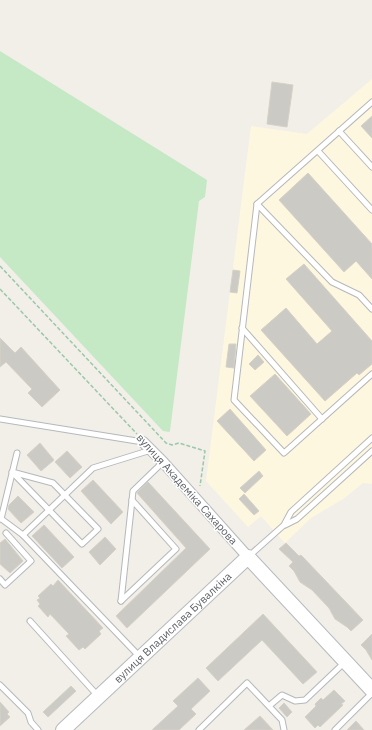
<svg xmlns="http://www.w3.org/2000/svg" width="372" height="730" font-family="'IBM Plex Sans',sans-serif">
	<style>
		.commercial { fill: #fef7e0 }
		.green { fill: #c5e8c5 }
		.building { fill: #cccac5; stroke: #d6d1c6 }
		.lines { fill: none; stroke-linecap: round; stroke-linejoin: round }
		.lane-casing { stroke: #b5b8bc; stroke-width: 7 }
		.street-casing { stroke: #b5b8bc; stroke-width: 12 }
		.secondary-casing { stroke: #b6babf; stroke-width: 16 }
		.path { stroke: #9cc7a9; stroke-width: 1.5; stroke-dasharray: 4 2; stroke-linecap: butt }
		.lane { stroke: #fff; stroke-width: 5 }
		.street { stroke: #fff; stroke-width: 10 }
		.secondary { stroke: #fff; stroke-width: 14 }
		.labels { text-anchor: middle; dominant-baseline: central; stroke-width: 3; stroke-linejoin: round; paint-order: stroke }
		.street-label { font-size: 11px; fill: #5f6368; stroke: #fff }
	</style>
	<rect width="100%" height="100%" fill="#f1efe8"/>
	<polygon class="commercial" points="372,79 372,484 363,483 343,499 311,518 285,543 261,516 248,527 206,481 251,126 307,134"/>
	<polygon class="green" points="0,51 207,180 205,197 199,201 170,431 169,432 163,431 0,257"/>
	<g class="building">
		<polygon points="272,82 293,85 287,127 267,124"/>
		<polygon points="372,116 372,138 361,126"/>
		<polygon points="308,173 372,244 372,279 356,261 344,272 279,200"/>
		<polygon points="304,264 372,341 372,364 359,375 357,373 325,401 261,330 286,308 317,344 332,331 286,279"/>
		<polygon points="233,270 240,271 237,293 230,292"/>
		<polygon points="0,338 15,353 21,347 60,390 42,407 28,393 32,389 6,362 0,367"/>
		<polygon points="229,344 236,344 234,368 226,367"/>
		<polygon points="258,355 264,362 255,370 249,364"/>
		<polygon points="275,374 311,414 287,436 250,396"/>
		<polygon points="230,409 266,450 254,461 217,421"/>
		<polygon points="40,443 54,460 41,471 27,455"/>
		<polygon points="67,451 82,467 70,478 55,462"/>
		<polygon points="259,471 263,476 245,493 240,488"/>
		<polygon points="93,480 123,512 111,524 81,491"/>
		<polygon points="148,482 210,549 127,628 116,616 186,548 137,493"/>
		<polygon points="244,494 259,511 254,515 239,499"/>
		<polygon points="18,496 34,512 21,523 8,509 9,505"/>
		<polygon points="44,525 74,557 62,568 32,536"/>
		<polygon points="105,537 116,549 100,565 89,552"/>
		<polygon points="5,539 23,561 10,573 0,564 0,543"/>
		<polygon points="286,543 299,556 301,555 363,620 351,631 347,627 335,619 329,608 312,590 300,582 294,571 289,566 293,562 279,549"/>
		<polygon points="58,580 103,628 99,631 101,634 85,649 83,647 79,650 66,636 69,634 50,614 48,617 38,606 40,604 37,600 40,598 38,596 51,584 53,586"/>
		<polygon points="263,614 317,672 303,684 262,640 218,681 206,668"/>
		<polygon points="372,634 372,660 366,650 361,645"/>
		<polygon points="198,678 210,691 191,709 196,714 179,730 152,730 178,706 173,701"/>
		<polygon points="71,686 76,691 48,717 43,712"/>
		<polygon points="334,690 345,701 341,704 343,705 320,727 318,725 315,728 305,717 316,706 315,704 321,698 323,700"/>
		<polygon points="0,702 9,712 7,714 10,717 0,726"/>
		<polygon points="284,703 292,712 287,717 279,708"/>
		<polygon points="260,716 273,730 244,730"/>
		<polygon points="356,721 364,730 347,730"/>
	</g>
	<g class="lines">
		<defs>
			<g id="lane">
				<polyline points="372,102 257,204 234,400 284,453 372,374"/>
				<polyline points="339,131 372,167"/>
				<polyline points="318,151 372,210"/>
				<polyline points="257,204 332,282 359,295 372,309"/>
				<polyline points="242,328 322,419"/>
				<polyline points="0,419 143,442"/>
				<polygon points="12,472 53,483 98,529 82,544"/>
				<polyline points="0,518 23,535 140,657"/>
				<polyline points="1,519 17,453"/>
				<polyline points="285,525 297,519 372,451"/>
				<polyline points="23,535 93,468 151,450"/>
				<polyline points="249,556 284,525 291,512 372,438"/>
				<polyline points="0,579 5,585 31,561 6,533"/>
				<polyline points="121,601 133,491 163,462"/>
				<polyline points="121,601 176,549 132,500"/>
				<polyline points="30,621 98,696"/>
				<polyline points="0,685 28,713 31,722 38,730"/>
				<polyline points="269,706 282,695 295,701 305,700 345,662"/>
				<polyline points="199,730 247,683 282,720 284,730"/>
				<polyline points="335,730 372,693"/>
			</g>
			<polyline id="street" points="143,442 163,462 248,557"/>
			<g id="secondary">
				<path id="s1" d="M63 730 248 557 372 690"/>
			</g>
		</defs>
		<use href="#lane" class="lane-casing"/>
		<use href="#street" class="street-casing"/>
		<use href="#secondary" class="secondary-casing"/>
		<g class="path">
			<polyline points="0,266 166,443 172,445 179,443 205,451 200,486"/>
			<polyline points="0,289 137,434"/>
		</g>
		<use href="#lane" class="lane"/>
		<use href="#street" class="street"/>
		<use href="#secondary" class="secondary"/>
	</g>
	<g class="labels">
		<g class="street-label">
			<text transform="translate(187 489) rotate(48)">вулиця Академіка Сахарова</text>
			<text stroke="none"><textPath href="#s1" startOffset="150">вулиця Владислава Бувалкіна</textPath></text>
		</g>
	</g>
</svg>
